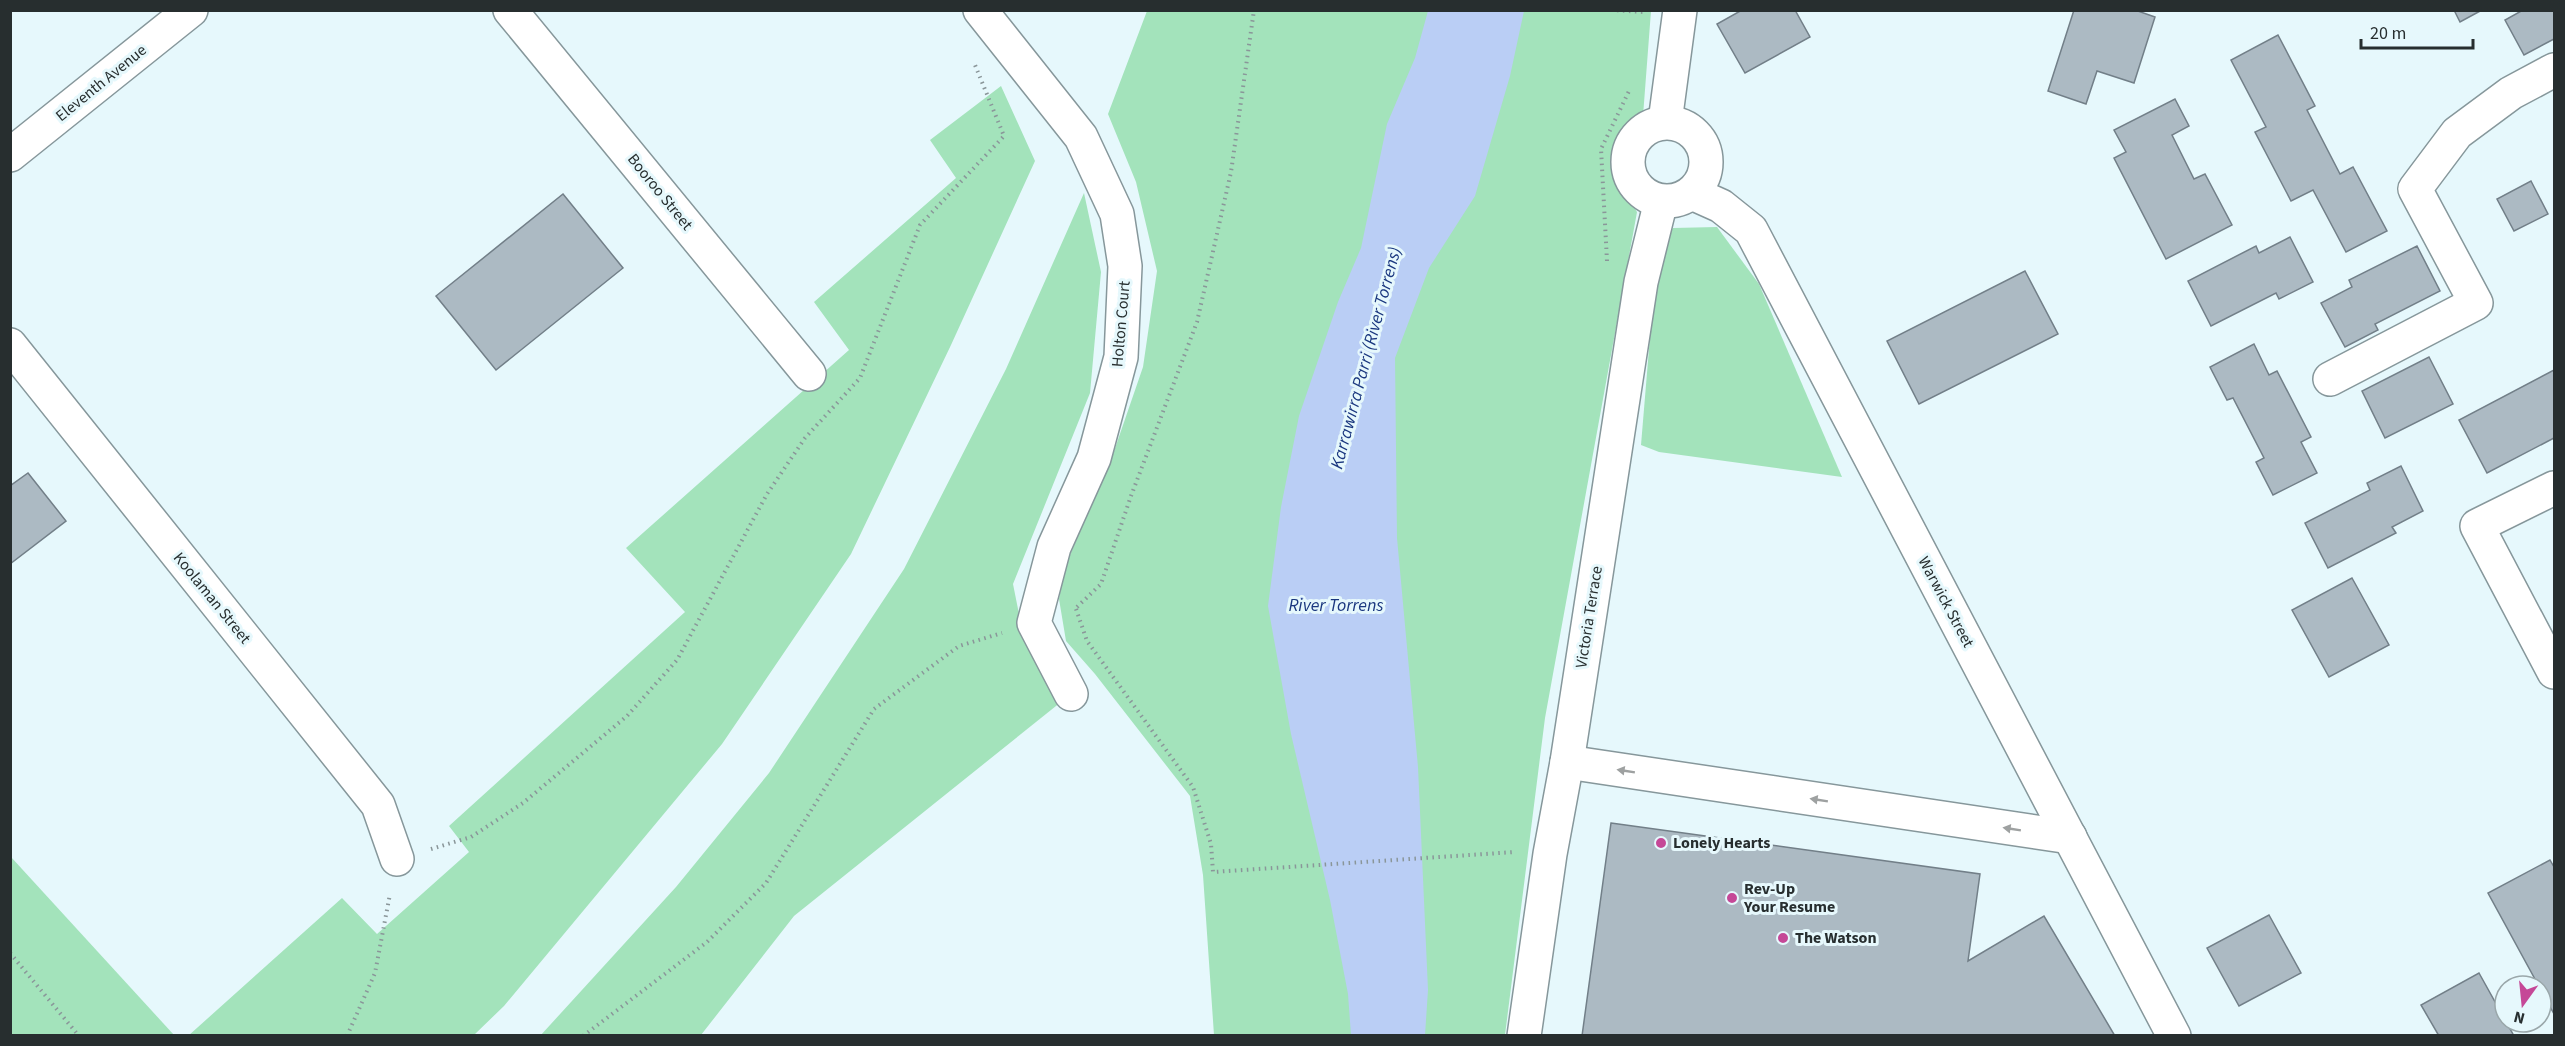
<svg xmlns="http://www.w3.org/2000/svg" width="2565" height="1046" font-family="'Source Sans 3',sans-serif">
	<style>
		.green { fill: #a3e3bb }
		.water { fill: #bacef5 }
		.building { fill: #acbac3; stroke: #727f88; stroke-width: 1.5 }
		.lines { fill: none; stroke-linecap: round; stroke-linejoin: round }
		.minor-casing { stroke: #86979b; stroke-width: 36 }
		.path { stroke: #8a9699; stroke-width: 4; stroke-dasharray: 1.5 4.5; stroke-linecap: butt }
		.minor { stroke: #fff; stroke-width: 33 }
		.oneway { fill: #9ea1a1 }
		.poi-dot { fill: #c54897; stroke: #e6f8fc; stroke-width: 2 }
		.labels { text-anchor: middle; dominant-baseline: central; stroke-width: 6; stroke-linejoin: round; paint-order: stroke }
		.street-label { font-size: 16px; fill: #272e2f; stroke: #e6f8fc }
		.poi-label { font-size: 16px; font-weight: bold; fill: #272e2f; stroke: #e6f8fc; text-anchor: start }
		.water-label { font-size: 18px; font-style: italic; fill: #1a377f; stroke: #e6f8fc }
	</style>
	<rect width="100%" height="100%" fill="#e6f8fc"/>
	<g class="green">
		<polygon points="1147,11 1651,11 1643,116 1625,144 1617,166 1620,186 1637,212 1545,718 1505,1035 1214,1035 1203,875 1190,796 1095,674 1066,641 1059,599 1064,569 1112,457 1143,367 1157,271 1136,182 1108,114"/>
		<polygon points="1001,86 1035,161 951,345 851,554 722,744 504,1006 474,1035 188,1036 342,898 377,934 469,852 449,826 685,612 626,548 849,350 814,302 956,178 930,140"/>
		<polygon points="1084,193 1101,272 1090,393 1013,584 1025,644 1071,694 794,916 701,1035 540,1036 676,887 769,773 904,569 1006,369"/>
		<polygon points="1717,227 1759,284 1842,477 1659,452 1641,445 1657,253 1673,228"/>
		<polygon points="11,857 174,1035 11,1035"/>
	</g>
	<polygon class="water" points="1428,11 1524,11 1510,76 1475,196 1429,268 1395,358 1397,538 1418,767 1428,990 1425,1035 1351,1035 1348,994 1330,900 1291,734 1268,606 1281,507 1299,416 1338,302 1361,248 1387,124 1415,58"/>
	<g class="building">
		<polygon points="1742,10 1795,10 1810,37 1745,73 1717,24"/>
		<polygon points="2074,10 2135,10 2155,17 2134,83 2097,71 2086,104 2048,91"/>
		<polygon points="2454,10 2482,10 2460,22"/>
		<polygon points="2523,10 2554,10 2554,39 2524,55 2505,20"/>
		<polygon points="2278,35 2315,106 2307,110 2340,174 2353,167 2387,231 2346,252 2313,190 2291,201 2255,132 2266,127 2231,60"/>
		<polygon points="2175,99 2189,126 2172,135 2194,179 2205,174 2232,225 2166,259 2114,158 2126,152 2114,130"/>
		<polygon points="2531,181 2548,214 2514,231 2497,199"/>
		<polygon points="563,194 623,268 496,370 436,296"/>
		<polygon points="2290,237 2313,282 2279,299 2276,293 2211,326 2188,281 2256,246 2259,253"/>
		<polygon points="2417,246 2440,291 2375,324 2378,330 2345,347 2321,303 2352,287 2349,280"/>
		<polygon points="2025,271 2058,334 1919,404 1887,341"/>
		<polygon points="2254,344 2269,375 2277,371 2311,437 2301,442 2317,473 2273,495 2256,462 2264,458 2233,398 2227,400 2210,367"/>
		<polygon points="2429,357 2453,404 2385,438 2362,391"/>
		<polygon points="2554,370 2554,438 2487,473 2459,420"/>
		<polygon points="2401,466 2423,511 2392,527 2396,533 2328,568 2305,523 2370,490 2367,483"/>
		<polygon points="28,473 66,521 10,564 10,486"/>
		<polygon points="2352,578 2389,645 2329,677 2292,610"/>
		<polygon points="1611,823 1980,874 1968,961 2044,916 2115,1036 1582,1036"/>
		<polygon points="2550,860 2554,867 2554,1014 2488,893"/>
		<polygon points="2269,915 2301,973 2239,1006 2207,948"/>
		<polygon points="2479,973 2514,1036 2439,1036 2421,1005"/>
	</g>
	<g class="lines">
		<defs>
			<g id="minor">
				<polyline points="510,10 809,374"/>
				<polyline points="980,10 1081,137 1117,214 1125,266 1121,357 1094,458 1054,547 1034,623 1071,694"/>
				<polyline points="1665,122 1680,10"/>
				<circle cx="1667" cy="162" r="39"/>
				<polyline points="10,155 191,10"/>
				<polyline points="1692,193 1721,206 1751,230 2174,1036"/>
				<polyline points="10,345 378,805 397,859"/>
				<polyline points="2330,379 2476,303 2415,189 2457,133 2511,93 2554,70"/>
				<polyline points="2554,488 2477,526 2554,672"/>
				<polyline points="1567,762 2070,837"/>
				<polyline points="1524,1036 1550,854 1567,762 1641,282 1661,201"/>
			</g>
		</defs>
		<use href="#minor" class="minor-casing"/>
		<g class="path">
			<polyline points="1611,10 1643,12"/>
			<polyline points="1607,261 1601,149 1630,89"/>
			<polyline points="1077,607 1101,584 1131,496 1197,322 1231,172 1254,10"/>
			<polyline points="1076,609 1087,641 1193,787 1211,844 1213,872 1515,852"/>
			<polyline points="431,849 471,837 523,803 627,716 677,660 767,494 805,438 860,378 920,225 1004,136 975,65"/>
			<polyline points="10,953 79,1036"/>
			<polyline points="347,1036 375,973 390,894"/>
			<polyline points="583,1036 707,942 766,883 874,709 959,646 1002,633"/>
		</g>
		<use href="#minor" class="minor"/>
	</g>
	<defs><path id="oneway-solid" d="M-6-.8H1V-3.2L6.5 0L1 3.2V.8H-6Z" transform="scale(1.5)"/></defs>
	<g class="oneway">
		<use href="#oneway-solid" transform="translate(1626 771) rotate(-171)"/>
		<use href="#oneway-solid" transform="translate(1819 800) rotate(-171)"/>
		<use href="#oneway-solid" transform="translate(2012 829) rotate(-171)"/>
	</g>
	<g class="poi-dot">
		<circle cx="1661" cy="843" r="6"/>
		<circle cx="1732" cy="898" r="6"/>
		<circle cx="1783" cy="938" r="6"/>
	</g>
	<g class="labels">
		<g class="street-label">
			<text transform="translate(101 83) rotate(-39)">Eleventh Avenue</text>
			<text transform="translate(660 192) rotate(51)">Booroo Street</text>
			<text transform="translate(1121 324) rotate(-85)">Holton Court</text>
			<text transform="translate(212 598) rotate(51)">Koolaman Street</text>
			<text transform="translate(1946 602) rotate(62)">Warwick Street</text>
			<text transform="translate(1589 617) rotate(-81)">Victoria Terrace</text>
		</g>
		<g class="poi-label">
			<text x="1673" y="843">Lonely Hearts</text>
			<text x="1744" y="889">Rev-Up<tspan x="1744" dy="18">Your Resume</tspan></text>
			<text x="1795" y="938">The Watson</text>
		</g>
		<g class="water-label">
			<text transform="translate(1366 358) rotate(-75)">Karrawirra Parri (River Torrens)</text>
			<text x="1336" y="605">River Torrens</text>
		</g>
	</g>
	<rect width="2565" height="1046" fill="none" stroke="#272e2f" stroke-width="24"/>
	<g transform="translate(2523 1004) rotate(195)"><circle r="28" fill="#e6f8fc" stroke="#9aa7aa" stroke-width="1.5"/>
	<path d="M0-4.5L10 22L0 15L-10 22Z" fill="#c54897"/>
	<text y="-9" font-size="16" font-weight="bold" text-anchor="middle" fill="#272e2f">N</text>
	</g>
	<path d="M2361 39v9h112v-9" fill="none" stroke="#272e2f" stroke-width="3"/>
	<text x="2370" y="39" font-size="18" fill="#272e2f" stroke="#e6f8fc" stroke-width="4.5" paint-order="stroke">20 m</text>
</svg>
